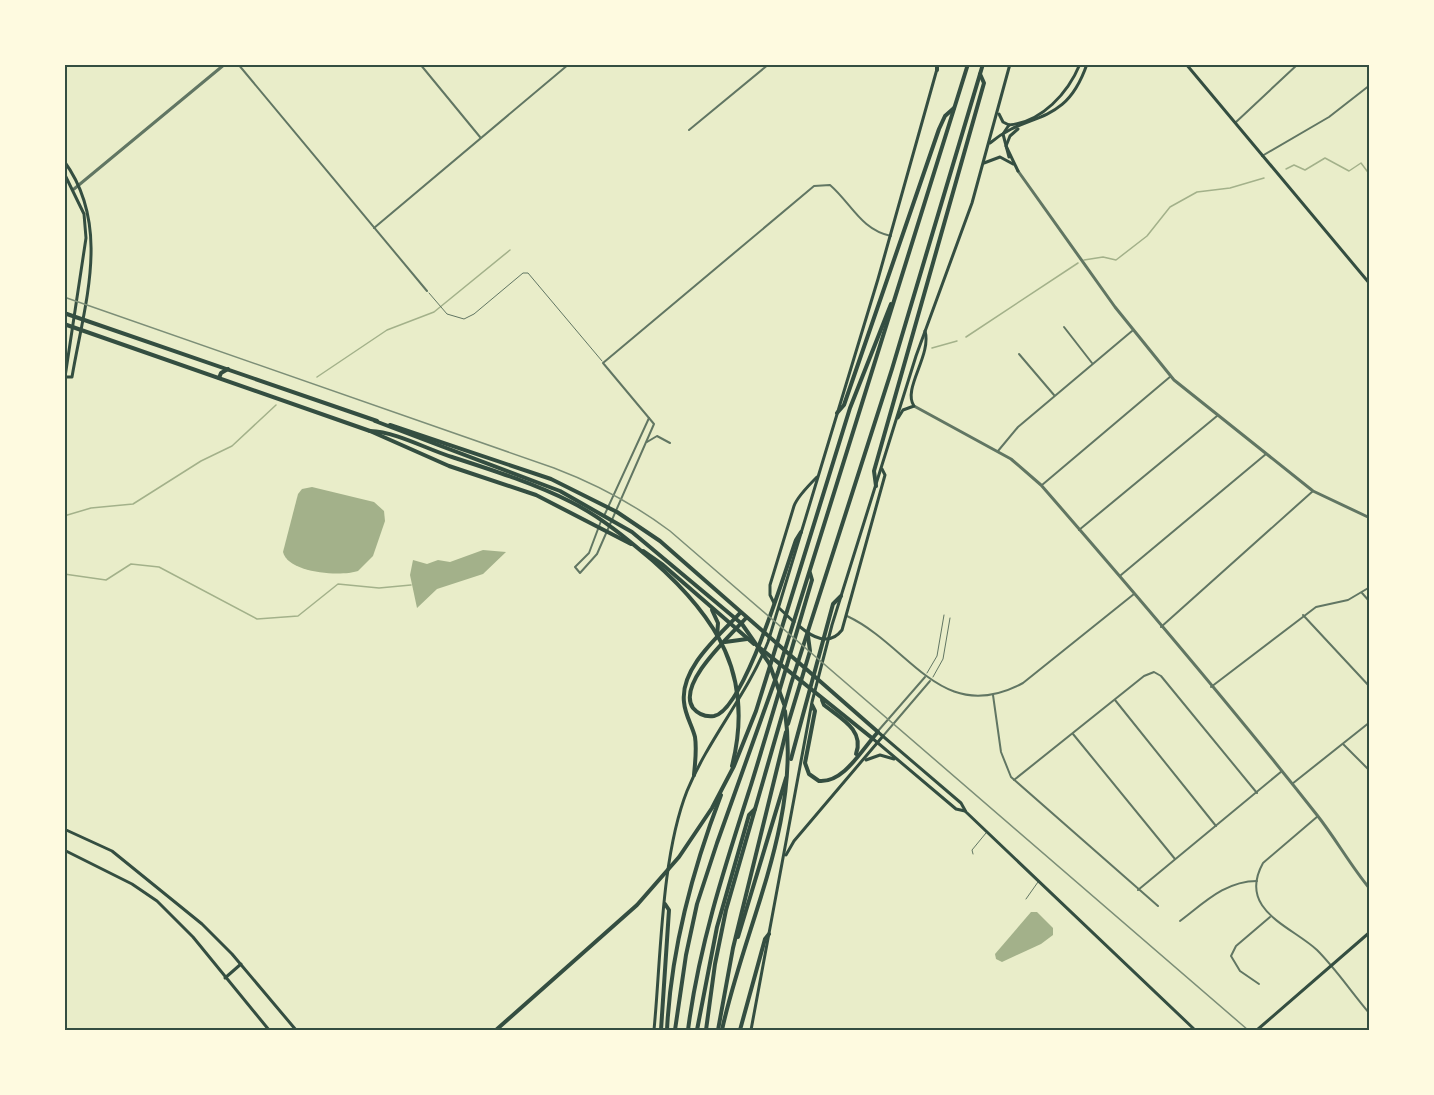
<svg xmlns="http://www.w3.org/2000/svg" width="1434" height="1095" font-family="'PT Sans Narrow',sans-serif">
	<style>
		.water { fill: #a3b18a }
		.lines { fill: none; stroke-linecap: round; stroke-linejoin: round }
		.stream { stroke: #a3b18a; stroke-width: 1.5 }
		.service { stroke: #617663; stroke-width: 1 }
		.minor { stroke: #617663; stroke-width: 2 }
		.tertiary { stroke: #617663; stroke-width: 3 }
		.secondary { stroke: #344e41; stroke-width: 3 }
		.primary { stroke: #344e41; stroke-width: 4 }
		.motorway { stroke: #344e41; stroke-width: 4 }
		.rail { stroke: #7c8e77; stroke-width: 1.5 }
		.neatline { fill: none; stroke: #344e41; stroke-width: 2 }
	</style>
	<rect width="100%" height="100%" fill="#e9edc9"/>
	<g class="water">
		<path d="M312 487 374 502 384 511 385 521 373 556 358 571C340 577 288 573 283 552L298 494 302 489Z"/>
		<polygon points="483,550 506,552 483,574 437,589 417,608 410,575 413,560 427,564 438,560 450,562"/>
		<polygon points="1031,912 1037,912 1053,928 1053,935 1041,944 1002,962 996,959 995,954"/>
	</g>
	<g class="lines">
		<g class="stream">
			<polyline points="1286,169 1294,165 1305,170 1325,158 1349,171 1361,163 1370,175"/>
			<polyline points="1084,260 1103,257 1116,260 1147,236 1170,207 1197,192 1230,188 1264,178"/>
			<polyline points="966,337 1078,263"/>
			<polyline points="932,348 957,341"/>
			<polyline points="317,377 387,330 434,312 510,250"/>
			<polyline points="64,516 91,508 133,504 201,461 232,446 276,405"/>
			<polyline points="64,574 106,580 131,564 159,567 257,619 298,616 338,584 379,588 411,585"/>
		</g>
		<g class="service">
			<polyline points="429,293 447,314 464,319 474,314 523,273 528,273 602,361"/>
			<polyline points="927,673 937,656 944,615"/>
			<polyline points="933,677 943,659 950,618"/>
			<polyline points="973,854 972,850 986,833"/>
			<polyline points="1026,899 1038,882"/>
		</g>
		<g class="minor">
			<polyline points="238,64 427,291"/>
			<polyline points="420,64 480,137"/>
			<polyline points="1235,123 1298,64"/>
			<polyline points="689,130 769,64"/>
			<polyline points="1262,156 1329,117 1370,85"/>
			<polyline points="374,228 569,64"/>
			<polyline points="1064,327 1092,363"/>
			<polyline points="1019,354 1054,395"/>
			<polyline points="647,442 657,436 670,443"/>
			<polyline points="998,451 1018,427 1132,331"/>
			<polyline points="1042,485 1171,376"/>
			<polyline points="604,516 649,418"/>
			<path d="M601 521 589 553 575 567 580 573 597 554 654 424 603 363 814 186 830 185C851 203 861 230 891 236"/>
			<polyline points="1079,530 1217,416"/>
			<polyline points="1121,575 1266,454"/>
			<polyline points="1362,593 1370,602"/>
			<polyline points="1303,615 1370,687"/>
			<path d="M847 616C911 646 941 727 1023 683L1134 594"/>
			<polyline points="1161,627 1313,491"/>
			<polyline points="1211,687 1316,607 1348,600 1370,587"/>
			<polyline points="993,695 1001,752 1011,777 1158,906"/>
			<polyline points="1115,700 1216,826"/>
			<polyline points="878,731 925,677"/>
			<polyline points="1073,734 1175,859"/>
			<polyline points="883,736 930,681"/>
			<polyline points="1343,744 1370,771"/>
			<polyline points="1014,780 1144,676 1154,672 1161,676 1257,793"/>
			<polyline points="1292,784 1370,722"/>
			<path d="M1318 816 1263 863C1237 910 1291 926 1317 950 1336 969 1352 993 1370 1014"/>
			<polyline points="1138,890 1282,771"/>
			<path d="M1180 921C1204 903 1225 881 1257 881"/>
			<polyline points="1259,984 1240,971 1231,956 1236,946 1270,917"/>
		</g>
		<g class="tertiary">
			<polyline points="1018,171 1115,307 1174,380 1313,491 1370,518"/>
			<polyline points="74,189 225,64"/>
			<path d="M914 406 1011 459 1041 485C1135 593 1228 702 1317 815 1336 839 1350 865 1370 889"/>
		</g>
		<g class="secondary">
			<polyline points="1186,64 1370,284"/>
			<polyline points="999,114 1003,122 1009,125"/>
			<path d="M1009 125C1042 122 1068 93 1080 64"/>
			<polyline points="1018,129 1010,136 1006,146 1018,171"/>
			<path d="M990 143C1029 110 1065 128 1087 64"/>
			<polyline points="1009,157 1003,134 1009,125"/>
			<path d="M64 161C112 226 84 305 72 377H65L86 238 84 214 64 173"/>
			<polyline points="984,163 1000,157 1013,164"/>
			<path d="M898 418 903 410 914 406C902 389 932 355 925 331"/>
			<path d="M774 603 770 595V585L794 506C797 497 810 484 817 477"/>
			<polyline points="779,608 794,622"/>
			<path d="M799 626C812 637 829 647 842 630L885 475 882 469"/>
			<polyline points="878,732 961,803 966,812 1195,1030"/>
			<polyline points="872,738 956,809 965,811"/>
			<polyline points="866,760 880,755 894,759"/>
			<polyline points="64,829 112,851 202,924 232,954 296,1030"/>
			<polyline points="64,850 132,884 157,901 193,937 269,1030"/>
			<polyline points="786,855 794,841 883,736"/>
			<polyline points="225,978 241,964"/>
			<path d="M654 1030C661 958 661 857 687 791 709 738 747 695 768 642L878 279 937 69"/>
			<polyline points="751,1030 812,702 832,625 916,356 972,203 1010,64"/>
			<polyline points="1257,1030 1370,932"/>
		</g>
		<g class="primary">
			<polyline points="937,70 937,64"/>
			<polyline points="64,313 377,421"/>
			<polyline points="64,324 370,431 449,466 536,495 631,544"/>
			<polyline points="219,378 221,373 228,369"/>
			<path d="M390 425 551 479 617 512 660 541 878 732C862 749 844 783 819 781L809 774 805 763 815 711 812 705"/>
			<polyline points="643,551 663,565 754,644"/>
			<polyline points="712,610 718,623 717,637"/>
			<path d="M746 618C731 635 676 684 693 708 698 714 706 717 714 716 744 710 785 571 796 540L801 532"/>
			<polyline points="725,642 747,639"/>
			<polyline points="760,648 872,738"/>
			<path d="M822 700 824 705C840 718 865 730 856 754"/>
			<path d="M694 775C695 763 697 750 695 737 692 725 685 715 684 702 680 668 719 636 740 613"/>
		</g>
		<g class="motorway">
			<polyline points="837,413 844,405 939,129 945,116 954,108"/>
			<polyline points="375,421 560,491 632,532 742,624 769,663 784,704"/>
			<path d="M370 431C397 432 426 449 452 457 492 470 533 483 571 502 601 517 626 538 652 560 717 617 755 676 732 766"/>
			<polyline points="876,486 874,471 984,83 980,74"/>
			<polyline points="788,724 810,651 808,636"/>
			<polyline points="791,759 833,604 841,596"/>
			<polyline points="738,937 786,778"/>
			<polyline points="496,1030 637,905 679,857 712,808 734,766 756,711 850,408 891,304"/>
			<polyline points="661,1030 669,910 665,904"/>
			<path d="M667 1030C671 949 692 871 721 795"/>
			<polyline points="675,1030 686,955 697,904 717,843 778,672 968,64"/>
			<path d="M688 1030C699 945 725 866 751 785 772 717 792 648 812 580L810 573"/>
			<polyline points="697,1030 717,927 749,815 755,809"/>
			<polyline points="706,1030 715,964 726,910 791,684 892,369 983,64"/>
			<polyline points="718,1030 733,948 786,732"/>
			<path d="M722 1030C745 923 801 824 785 711"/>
			<polyline points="740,1030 765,939 769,934"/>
		</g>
		<path class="rail" d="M64 297 554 468C596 484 634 504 670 531L1248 1030"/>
	</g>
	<rect width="1434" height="1095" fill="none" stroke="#fefae0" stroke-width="132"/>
	<rect x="66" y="66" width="1302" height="963" class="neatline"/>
</svg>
